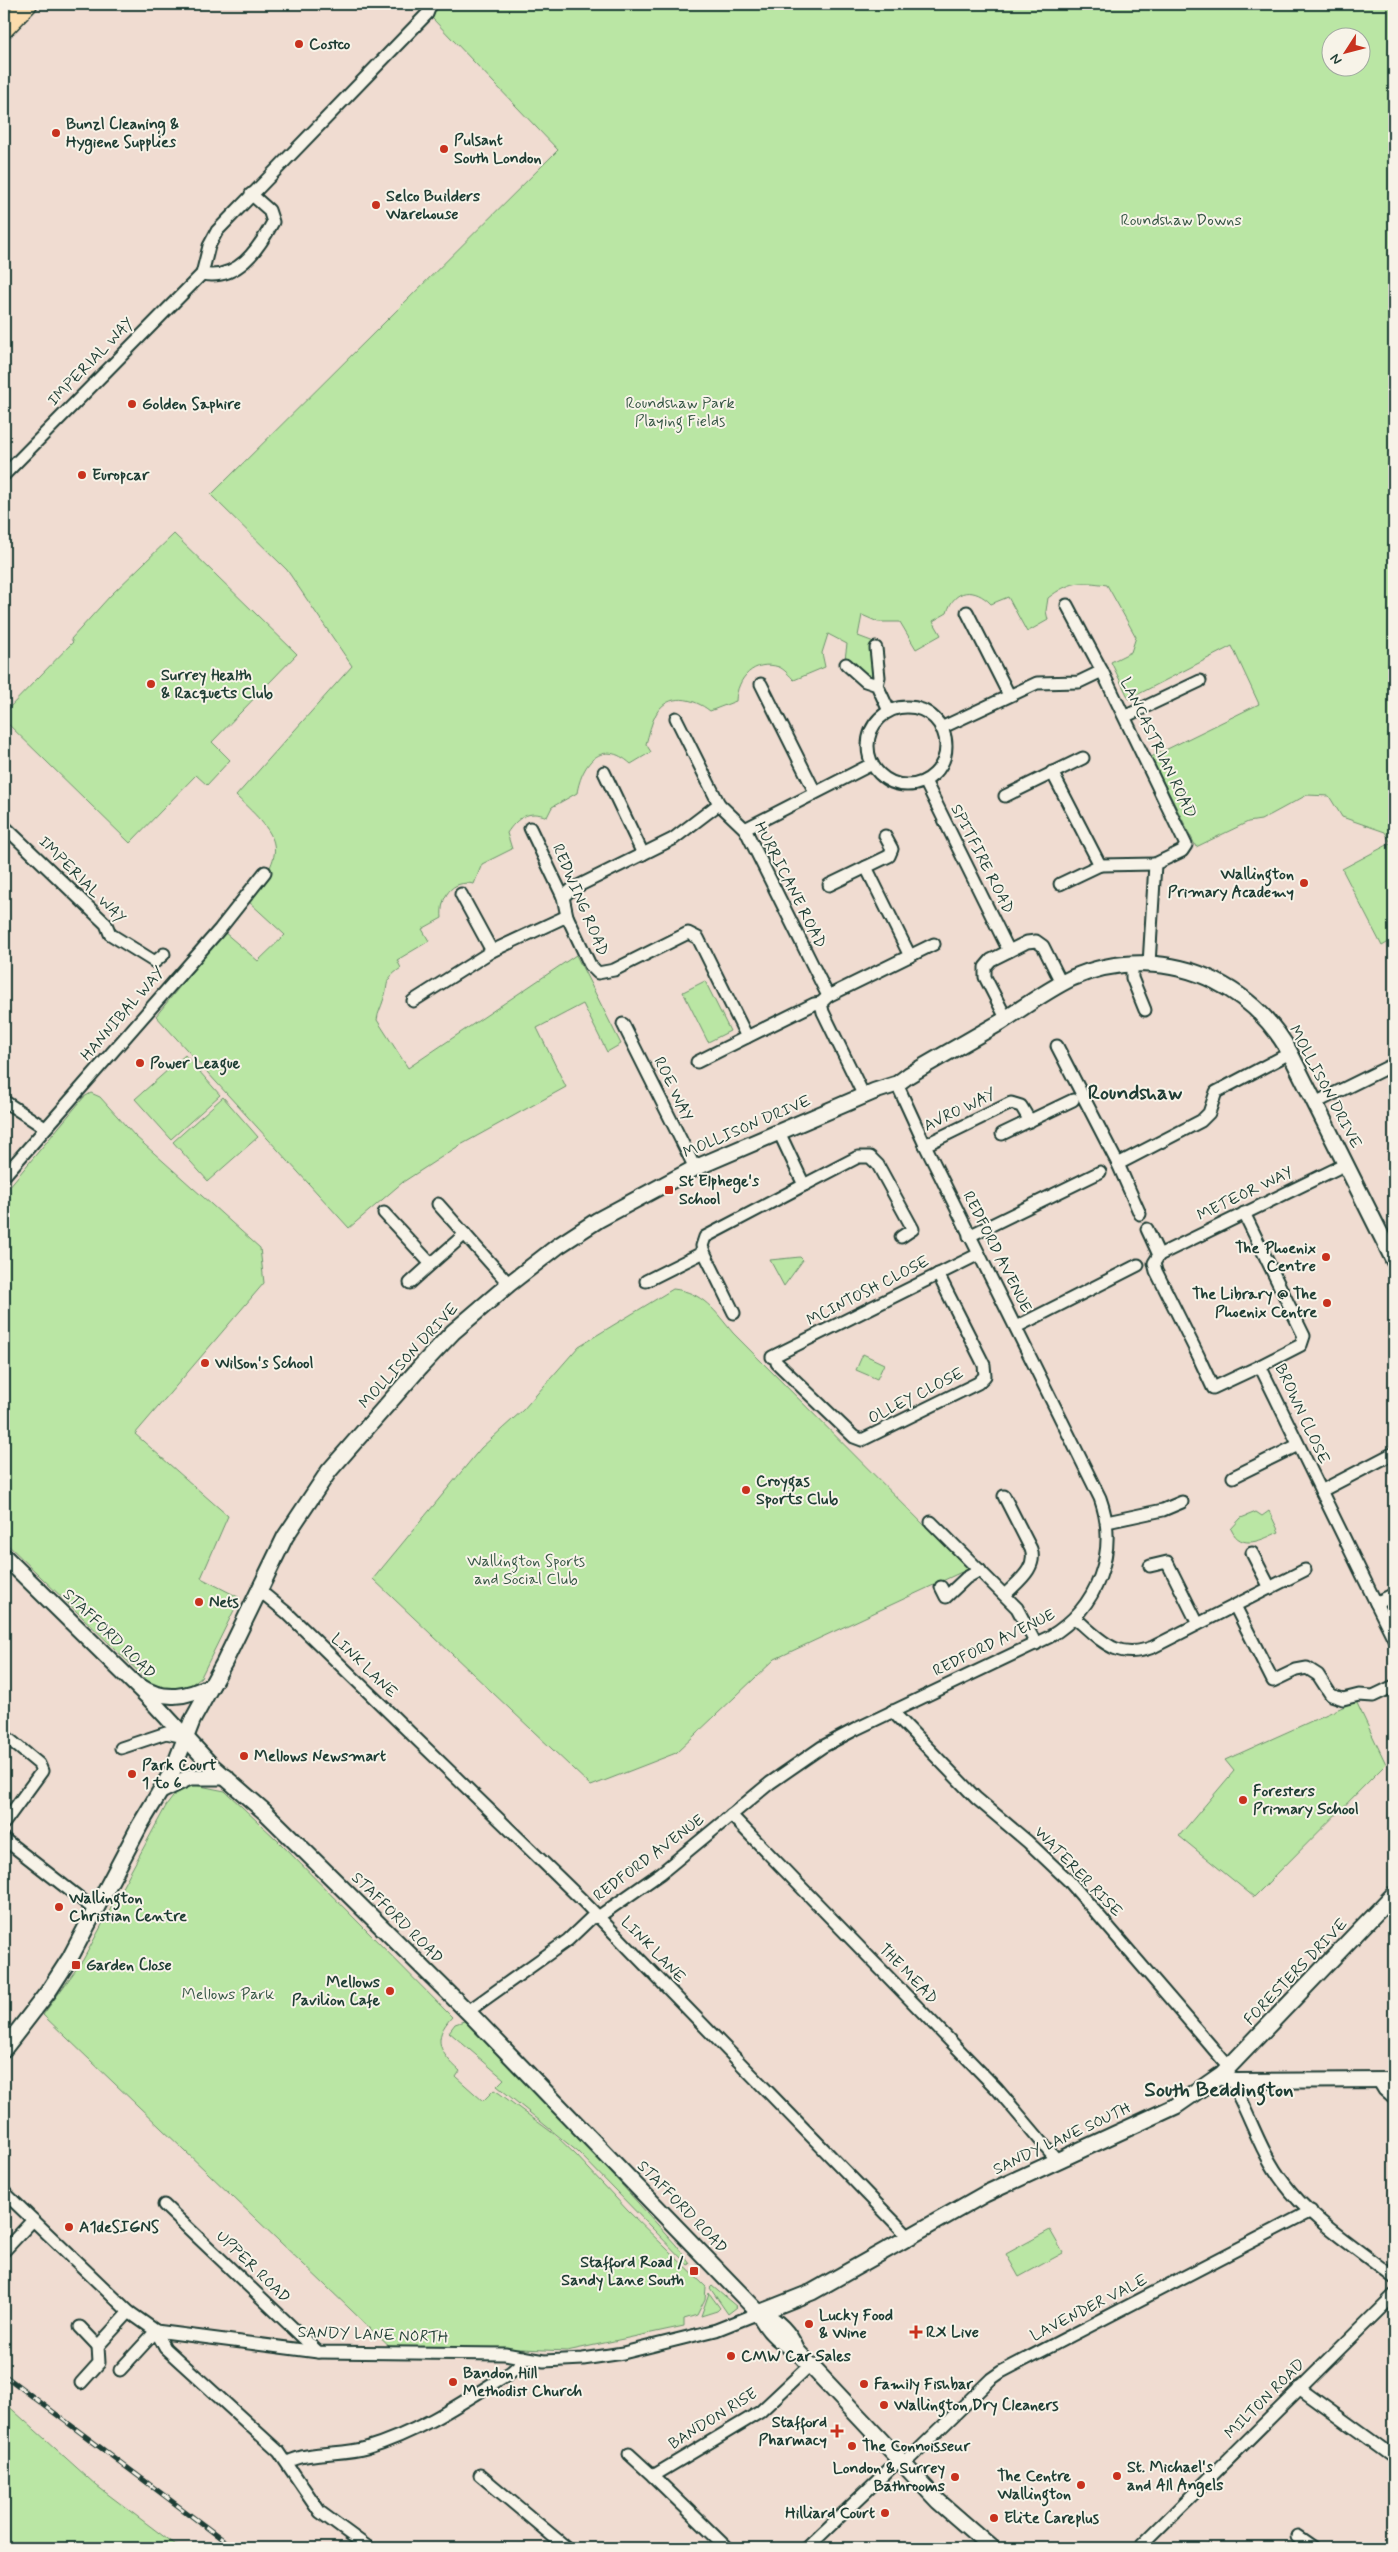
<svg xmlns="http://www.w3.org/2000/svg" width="1398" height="2552" font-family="Mynerve,sans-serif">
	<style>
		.green { fill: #bae6a4; stroke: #6c926c; fill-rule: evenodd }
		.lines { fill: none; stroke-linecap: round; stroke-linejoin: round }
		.minor-casing { stroke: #1f3d34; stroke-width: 15 }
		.tertiary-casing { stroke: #1f3d34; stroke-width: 18 }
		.secondary-casing { stroke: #1f3d34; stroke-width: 19 }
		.trunk-casing { stroke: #1f3d34; stroke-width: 21 }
		.minor { stroke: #f7f3e8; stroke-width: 11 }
		.tertiary { stroke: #f7f3e8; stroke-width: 14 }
		.secondary { stroke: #f7f3e8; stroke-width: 15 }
		.trunk { stroke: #fcdcac; stroke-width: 18 }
		.rail-casing { stroke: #1f3d34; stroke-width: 5 }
		.rail { stroke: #f7f3e8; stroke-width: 3; stroke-dasharray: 9; stroke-linecap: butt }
		.poi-dot { fill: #c8321e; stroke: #f7f3e8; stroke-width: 2 }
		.labels { text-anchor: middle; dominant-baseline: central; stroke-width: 4; stroke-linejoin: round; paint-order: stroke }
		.poi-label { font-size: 16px; font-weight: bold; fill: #1f3d34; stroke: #f7f3e8; text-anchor: start }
		.park-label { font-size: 16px; fill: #365645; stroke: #f7f3e8 }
		.street-label { font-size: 16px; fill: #1f3d34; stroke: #f7f3e8 }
		.district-label { font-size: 21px; font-weight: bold; fill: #1f3d34; stroke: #f7f3e8 }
	</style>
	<rect width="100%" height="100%" fill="#f0dcd1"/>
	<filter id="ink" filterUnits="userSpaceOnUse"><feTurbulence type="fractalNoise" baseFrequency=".02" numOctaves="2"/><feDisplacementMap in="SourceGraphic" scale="10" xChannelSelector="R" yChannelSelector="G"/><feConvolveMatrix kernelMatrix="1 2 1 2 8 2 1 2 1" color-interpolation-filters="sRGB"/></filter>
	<g filter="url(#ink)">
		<g class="green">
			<path d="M434 4H1394V841L1391 844 1394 850V939L1382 946 1342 869 1391 843 1385 832 1342 817 1329 796 1307 795 1261 820 1248 822 1196 847 1151 757 1259 704 1232 646 1129 699 1111 662 1131 652 1136 637 1107 585C1081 581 1070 581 1048 598L1046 611 1048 620 1027 632 1008 597 991 604C975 587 954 588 947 613L933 621 941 635 916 649 900 622H878L862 615 858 636 874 642 876 660 871 676 845 659 847 644 828 634 822 653 825 667 794 680C790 676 784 669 779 667 754 659 737 678 736 701L710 711C694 698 668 692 656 714 651 723 649 734 646 744L651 752 631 764C602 738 582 763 577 793L552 807 547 817C529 809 517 818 507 833L512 849 482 864 474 884C451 879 440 898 442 918L422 929 429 941 397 960 401 968C382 981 390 983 383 1001 381 1008 378 1012 377 1020L408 1068 576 955 621 1044 607 1052 583 1004 537 1028 566 1087 457 1147 403 1182 349 1228 156 1016 224 932 258 961 285 935 248 901C287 849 283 840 236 796L352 666 287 570 211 495 558 150 432 18ZM1330 38H1360V68H1330Z"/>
			<polygon points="174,534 297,654 212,742 230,760 207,785 196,775 130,843 4,720 4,713 73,642 71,639 111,595"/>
			<polygon points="705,981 730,1031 708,1042 683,992"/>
			<polygon points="185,1055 220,1095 171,1139 135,1099"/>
			<polygon points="91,1093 100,1097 135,1136 260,1248 264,1283 135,1434 228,1516 201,1578 240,1598 201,1677 188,1687 167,1692 151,1684 4,1541 4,1193 84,1097"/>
			<polygon points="223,1097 258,1137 208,1181 173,1142"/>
			<polygon points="800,1257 803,1260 784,1286 770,1260"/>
			<path d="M673 1289C703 1292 715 1311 733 1333L968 1569 775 1659 676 1753 591 1786 373 1579 481 1448 523 1410 579 1346Z"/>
			<polygon points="863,1354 884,1364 877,1379 856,1370"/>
			<path d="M1269 1511 1279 1532C1263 1539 1241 1552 1231 1529L1241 1518 1256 1512 1262 1516Z"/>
			<polygon points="1356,1701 1386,1764 1254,1897 1179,1836 1234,1771 1225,1760"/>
			<path d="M195 1785 225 1791 276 1839 452 2017C431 2039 440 2053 460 2071L456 2077 483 2101 494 2090 499 2093 554 2134 576 2155 628 2211 706 2287 705 2299 697 2315 684 2319V2326L567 2351 522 2349 397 2354 43 2015 83 1960 166 1806 179 1789Z"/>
			<polygon points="464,2021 584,2143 676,2245 690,2264 688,2265 578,2152 497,2086 504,2079 449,2032 455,2024"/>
			<polygon points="1050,2230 1063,2253 1019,2277 1006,2254"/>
			<polygon points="712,2286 737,2307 728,2314 710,2288"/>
			<polygon points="709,2293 720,2308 717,2311 701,2316"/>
			<polygon points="4,2402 97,2486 179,2548 4,2548"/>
		</g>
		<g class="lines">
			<defs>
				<g id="minor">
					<path d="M202 274C237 281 258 250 273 222L269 210 251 194"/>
					<polyline points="4,475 202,274 209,246 217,231 427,14 431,4"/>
					<polyline points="1067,605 1102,671"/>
					<polyline points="967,612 1009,695"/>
					<polyline points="876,648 879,677 877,685"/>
					<polyline points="846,664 865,681 877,685 889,711"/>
					<polyline points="761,684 815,792"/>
					<circle cx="907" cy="746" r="39"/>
					<polyline points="1126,716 1200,681"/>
					<polyline points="676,718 719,804"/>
					<polyline points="941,728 1037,683 1079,682 1102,671 1186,845 1182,851 1155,864 1149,964"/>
					<polyline points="604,772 643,854"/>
					<polyline points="1052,772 1100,865"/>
					<polyline points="925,781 1009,951"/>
					<polyline points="1005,796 1083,758"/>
					<polyline points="4,826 106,924 110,934 155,962 164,954"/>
					<polyline points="530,828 563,897 567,916 590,965 598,973 614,970 688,933 698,938 747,1037 814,1004 821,1003"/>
					<polyline points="745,829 872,764"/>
					<polyline points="866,867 910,956"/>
					<polyline points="1060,884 1100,865 1155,864"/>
					<polyline points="829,885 889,856 892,849 885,836"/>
					<polyline points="461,894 492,951"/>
					<polyline points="563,897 572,889 673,839 719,804 745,829 828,996 821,1003 823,1012 864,1096"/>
					<polyline points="1132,964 1132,978 1145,1010"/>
					<polyline points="828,996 934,944"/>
					<polyline points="413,1001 492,951 567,916"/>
					<polyline points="1006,1018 985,977 985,967 991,960 1027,942 1036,941 1043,946 1062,984"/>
					<polyline points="623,1024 695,1168"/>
					<polyline points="1057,1046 1118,1164 1140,1214"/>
					<polyline points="697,1062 747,1037"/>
					<polyline points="4,1101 45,1128"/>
					<polyline points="1315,1103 1394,1064"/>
					<polyline points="779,1132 804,1185 858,1157 870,1157 878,1165 913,1229 901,1237"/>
					<polyline points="1002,1134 1073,1100"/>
					<polyline points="925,1145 1011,1103 1021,1106 1030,1121"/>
					<polyline points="1118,1164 1201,1121 1209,1113 1216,1092 1290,1053"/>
					<polyline points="4,1176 220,929 265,872"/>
					<polyline points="438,1204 509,1284"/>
					<polyline points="384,1213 431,1264 410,1283"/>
					<polyline points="1244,1213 1304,1336 1301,1345 1260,1366 1376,1603 1394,1594"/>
					<polyline points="1147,1229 1159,1255 1154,1263 1156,1271 1199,1357"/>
					<polyline points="969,1236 1100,1172"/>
					<polyline points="1159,1255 1346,1164"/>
					<polyline points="431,1264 465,1234"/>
					<polyline points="646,1281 704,1252"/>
					<polyline points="734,1313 704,1252 702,1246 705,1237 804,1185"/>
					<polyline points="1016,1327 1138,1265"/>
					<polyline points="772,1357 979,1254"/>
					<polyline points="1200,1360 1213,1388 1260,1366"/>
					<polyline points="777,1363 854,1437 862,1440 978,1383 985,1376 984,1365 938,1274"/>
					<polyline points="1233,1477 1298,1445"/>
					<polyline points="1321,1491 1394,1453"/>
					<path d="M1004 1496 1031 1549C1038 1568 1017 1582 1005 1595"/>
					<polyline points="931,1522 1017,1608 1036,1644"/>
					<polyline points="1107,1522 1163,1510 1182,1502"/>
					<polyline points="1252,1553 1270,1588"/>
					<polyline points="1150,1566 1167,1562 1198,1624"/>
					<polyline points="941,1587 946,1597 966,1578 980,1570"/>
					<polyline points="259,1590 287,1613 582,1900 908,2236"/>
					<polyline points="1376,1603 1394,1639"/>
					<polyline points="1235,1606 1273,1681 1296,1670 1307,1668 1318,1675 1331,1695 1343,1699 1359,1695 1373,1696 1394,1686"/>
					<path d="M1075 1618C1101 1640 1116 1661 1153 1647L1305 1570"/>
					<polyline points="892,1711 976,1798 1028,1842 1069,1881 1229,2067"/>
					<polyline points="4,1735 39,1764 42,1771 4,1823"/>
					<polyline points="121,1748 166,1733 185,1737"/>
					<polyline points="731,1815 997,2089 1057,2160"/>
					<polyline points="4,1839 95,1910"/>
					<path d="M467 2012 568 1940 591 1918 598 1917 661 1873 770 1783 822 1747 856 1729 1049 1637C1098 1608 1119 1551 1100 1498L925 1145 897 1084"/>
					<polyline points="1378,2080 1384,2090 1394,2099"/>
					<path d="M1235 2081 1236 2091 1241 2101C1254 2128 1265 2159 1284 2183 1312 2221 1357 2248 1394 2278"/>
					<polyline points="4,2192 129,2312 156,2331 318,2352 505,2354 544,2361 583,2359 623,2353 716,2330 759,2313"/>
					<polyline points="164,2205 318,2352"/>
					<polyline points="4,2251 33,2220"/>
					<polyline points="80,2327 98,2346 129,2312"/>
					<polyline points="156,2331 165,2348 279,2452 320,2512 369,2548"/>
					<polyline points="120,2370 156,2331"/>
					<polyline points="81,2383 99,2363 98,2346"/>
					<polyline points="1299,2388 1394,2457"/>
					<polyline points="629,2454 653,2476"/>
					<path d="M288 2462C308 2451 343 2455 366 2448 418 2433 465 2401 511 2372L521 2363 523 2357"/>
					<polyline points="904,2464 991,2379 1001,2372 1311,2211"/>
					<polyline points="480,2475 567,2548"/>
					<polyline points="1297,2537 1313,2548"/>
					<polyline points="727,2548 653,2476 760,2412 810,2365"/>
					<polyline points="807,2548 900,2459"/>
					<polyline points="1139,2548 1394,2295"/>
				</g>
				<g id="tertiary">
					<path d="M140 1686C164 1702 188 1697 213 1684"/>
					<polyline points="1222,2074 1227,2079 1235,2081 1394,2080"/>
				</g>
				<g id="secondary">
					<path d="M4 1556 150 1699 211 1765 265 1812 473 2017 759 2313C767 2331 779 2342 797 2351L938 2501 992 2548"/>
					<polyline points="161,1791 190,1777 226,1777"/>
					<path d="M4 2049 48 1992 70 1958 140 1825 173 1770 192 1721 224 1663 285 1537 329 1471 421 1366 453 1332 509 1284 558 1246 598 1220 695 1168 875 1091 897 1084 909 1075C939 1057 970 1040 1001 1022 1024 1007 1047 990 1072 978 1117 958 1171 959 1215 981 1247 997 1273 1022 1290 1053L1394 1261"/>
					<polyline points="759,2313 812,2292 985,2194 1176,2106 1222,2074 1394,1894"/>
					<path d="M759 2313C777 2319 790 2334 797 2351"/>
				</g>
				<polyline id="trunk" points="4,29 28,4"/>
			</defs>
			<use href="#minor" class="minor-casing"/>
			<use href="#tertiary" class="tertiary-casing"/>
			<use href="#secondary" class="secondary-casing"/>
			<use href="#trunk" class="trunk-casing"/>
			<use href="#minor" class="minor"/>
			<use href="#tertiary" class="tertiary"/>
			<use href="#secondary" class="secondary"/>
			<use href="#trunk" class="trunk"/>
			<defs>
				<polyline id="rail" points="4,2375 234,2548"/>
			</defs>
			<use href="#rail" class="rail-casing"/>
			<use href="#rail" class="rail"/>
		</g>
	</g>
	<g class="poi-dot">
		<circle cx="299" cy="44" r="5"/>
		<circle cx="56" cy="133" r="5"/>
		<circle cx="444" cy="149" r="5"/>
		<circle cx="376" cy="205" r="5"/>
		<circle cx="132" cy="404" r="5"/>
		<circle cx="82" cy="475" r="5"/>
		<circle cx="151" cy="684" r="5"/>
		<circle cx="1304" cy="883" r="5"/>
		<circle cx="140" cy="1063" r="5"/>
		<rect x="664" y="1185" width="10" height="10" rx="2.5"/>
		<circle cx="1326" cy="1257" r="5"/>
		<circle cx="1327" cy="1303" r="5"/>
		<circle cx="205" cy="1363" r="5"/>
		<circle cx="746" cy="1490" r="5"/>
		<circle cx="199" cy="1602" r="5"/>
		<circle cx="244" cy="1756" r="5"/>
		<circle cx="132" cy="1774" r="5"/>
		<circle cx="1243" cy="1800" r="5"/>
		<circle cx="59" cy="1907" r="5"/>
		<rect x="71" y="1960" width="10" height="10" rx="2.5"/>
		<circle cx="390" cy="1991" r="5"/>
		<circle cx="69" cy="2227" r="5"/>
		<rect x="689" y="2266" width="10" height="10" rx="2.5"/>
		<circle cx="809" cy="2324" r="5"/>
		<path d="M913.5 2324.5h5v5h5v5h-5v5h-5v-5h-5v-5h5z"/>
		<circle cx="731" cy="2356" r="5"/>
		<circle cx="453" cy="2382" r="5"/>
		<circle cx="864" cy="2384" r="5"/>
		<circle cx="884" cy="2405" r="5"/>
		<path d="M834.5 2423.5h5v5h5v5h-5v5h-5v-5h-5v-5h5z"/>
		<circle cx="852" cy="2446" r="5"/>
		<circle cx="1117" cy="2476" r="5"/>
		<circle cx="955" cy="2477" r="5"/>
		<circle cx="1081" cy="2485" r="5"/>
		<circle cx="885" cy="2513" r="5"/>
		<circle cx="994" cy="2518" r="5"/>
	</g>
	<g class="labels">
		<g class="poi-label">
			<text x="309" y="44">Costco</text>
			<text x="66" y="124">Bunzl Cleaning &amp;<tspan x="66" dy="18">Hygiene Supplies</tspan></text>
			<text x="454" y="140">Pulsant<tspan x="454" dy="18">South London</tspan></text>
			<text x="386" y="196">Selco Builders<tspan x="386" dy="18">Warehouse</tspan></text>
			<text x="142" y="404">Golden Saphire</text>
			<text x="92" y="475">Europcar</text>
			<text x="161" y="675">Surrey Health<tspan x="161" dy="18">&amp; Racquets Club</tspan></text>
			<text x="1294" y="874" text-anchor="end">Wallington<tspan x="1294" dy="18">Primary Academy</tspan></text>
			<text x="150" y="1063">Power League</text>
			<text x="679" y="1181">St Elphege's<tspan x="679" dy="18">School</tspan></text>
			<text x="1316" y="1248" text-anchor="end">The Phoenix<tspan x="1316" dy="18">Centre</tspan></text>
			<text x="1317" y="1294" text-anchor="end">The Library @ The<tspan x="1317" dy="18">Phoenix Centre</tspan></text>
			<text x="215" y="1363">Wilson's School</text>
			<text x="756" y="1481">Croygas<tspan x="756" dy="18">Sports Club</tspan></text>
			<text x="209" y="1602">Nets</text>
			<text x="254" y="1756">Mellows Newsmart</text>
			<text x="142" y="1765">Park Court<tspan x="142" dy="18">1 to 6</tspan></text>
			<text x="1253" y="1791">Foresters<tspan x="1253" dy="18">Primary School</tspan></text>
			<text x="69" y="1898">Wallington<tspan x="69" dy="18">Christian Centre</tspan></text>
			<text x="86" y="1965">Garden Close</text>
			<text x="380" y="1982" text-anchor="end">Mellows<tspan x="380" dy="18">Pavilion Cafe</tspan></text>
			<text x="79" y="2227">A1deSIGNS</text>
			<text x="684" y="2262" text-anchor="end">Stafford Road /<tspan x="684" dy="18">Sandy Lane South</tspan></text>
			<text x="819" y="2315">Lucky Food<tspan x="819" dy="18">&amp; Wine</tspan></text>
			<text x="926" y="2332">RX Live</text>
			<text x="741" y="2356">CMW Car Sales</text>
			<text x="463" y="2373">Bandon Hill<tspan x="463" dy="18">Methodist Church</tspan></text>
			<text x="874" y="2384">Family Fishbar</text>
			<text x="894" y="2405">Wallington Dry Cleaners</text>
			<text x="827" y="2422" text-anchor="end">Stafford<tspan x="827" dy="18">Pharmacy</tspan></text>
			<text x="862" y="2446">The Connoisseur</text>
			<text x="1127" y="2467">St. Michael's<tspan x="1127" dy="18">and All Angels</tspan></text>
			<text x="945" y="2468" text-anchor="end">London &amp; Surrey<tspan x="945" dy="18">Bathrooms</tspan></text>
			<text x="1071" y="2476" text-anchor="end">The Centre<tspan x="1071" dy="18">Wallington</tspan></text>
			<text x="875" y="2513" text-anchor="end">Hilliard Court</text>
			<text x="1004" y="2518">Elite Careplus</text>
		</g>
		<g class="park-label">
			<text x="1181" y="220">Roundshaw Downs</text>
			<text x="680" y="403">Roundshaw Park<tspan x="680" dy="18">Playing Fields</tspan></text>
			<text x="526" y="1561">Wallington Sports<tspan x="526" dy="18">and Social Club</tspan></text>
			<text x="228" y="1994">Mellows Park</text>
		</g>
		<g class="street-label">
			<text transform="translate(91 362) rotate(-46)">IMPERIAL WAY</text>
			<text transform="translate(1158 748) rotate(64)">LANCASTRIAN ROAD</text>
			<text transform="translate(982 859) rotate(63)">SPITFIRE ROAD</text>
			<text transform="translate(82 880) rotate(45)">IMPERIAL WAY</text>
			<text transform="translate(790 885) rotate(63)">HURRICANE ROAD</text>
			<text transform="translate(580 900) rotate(67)">REDWING ROAD</text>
			<text transform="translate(123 1014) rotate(-49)">HANNIBAL WAY</text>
			<text transform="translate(1325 1087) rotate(62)">MOLLISON DRIVE</text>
			<text transform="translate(673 1089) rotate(64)">ROE WAY</text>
			<text transform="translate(960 1110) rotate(-26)">AVRO WAY</text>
			<text transform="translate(747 1127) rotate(-23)">MOLLISON DRIVE</text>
			<text transform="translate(1245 1194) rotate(-26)">METEOR WAY</text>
			<text transform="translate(997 1252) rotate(63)">REDFORD AVENUE</text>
			<text transform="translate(868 1291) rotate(-27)">MCINTOSH CLOSE</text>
			<text transform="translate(409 1356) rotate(-47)">MOLLISON DRIVE</text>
			<text transform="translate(916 1396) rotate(-27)">OLLEY CLOSE</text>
			<text transform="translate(1302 1414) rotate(65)">BROWN CLOSE</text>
			<text transform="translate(109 1634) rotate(44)">STAFFORD ROAD</text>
			<text transform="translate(994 1643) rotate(-26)">REDFORD AVENUE</text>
			<text transform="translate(364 1666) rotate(44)">LINK LANE</text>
			<text transform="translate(649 1858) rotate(-37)">REDFORD AVENUE</text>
			<text transform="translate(1078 1872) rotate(46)">WATERER RISE</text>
			<text transform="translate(397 1918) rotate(45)">STAFFORD ROAD</text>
			<text transform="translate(653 1950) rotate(46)">LINK LANE</text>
			<text transform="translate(1296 1972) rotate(-46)">FORESTERS DRIVE</text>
			<text transform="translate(908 1974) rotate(46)">THE MEAD</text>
			<text transform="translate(1062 2139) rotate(-25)">SANDY LANE SOUTH</text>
			<text transform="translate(682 2207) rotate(46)">STAFFORD ROAD</text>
			<text transform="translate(253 2267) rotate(44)">UPPER ROAD</text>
			<text transform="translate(1089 2308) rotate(-27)">LAVENDER VALE</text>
			<text transform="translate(373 2335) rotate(2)">SANDY LANE NORTH</text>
			<text transform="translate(1265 2399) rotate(-45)">MILTON ROAD</text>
			<text transform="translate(713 2419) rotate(-32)">BANDON RISE</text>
		</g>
		<g class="district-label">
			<text x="1135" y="1093">Roundshaw</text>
			<text x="1219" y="2090">South Beddington</text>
		</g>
	</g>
	<rect width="1398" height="2552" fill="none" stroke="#f7f3e8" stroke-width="20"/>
	<rect x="10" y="10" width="1378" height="2532" fill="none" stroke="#1f3d34" stroke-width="2" filter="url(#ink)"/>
	<g transform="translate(1346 52) rotate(234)"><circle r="24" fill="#f7f3e8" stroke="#a1aaa0"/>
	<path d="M0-4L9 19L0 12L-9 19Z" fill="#c8321e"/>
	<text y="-8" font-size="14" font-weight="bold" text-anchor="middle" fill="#1f3d34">N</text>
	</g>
</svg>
